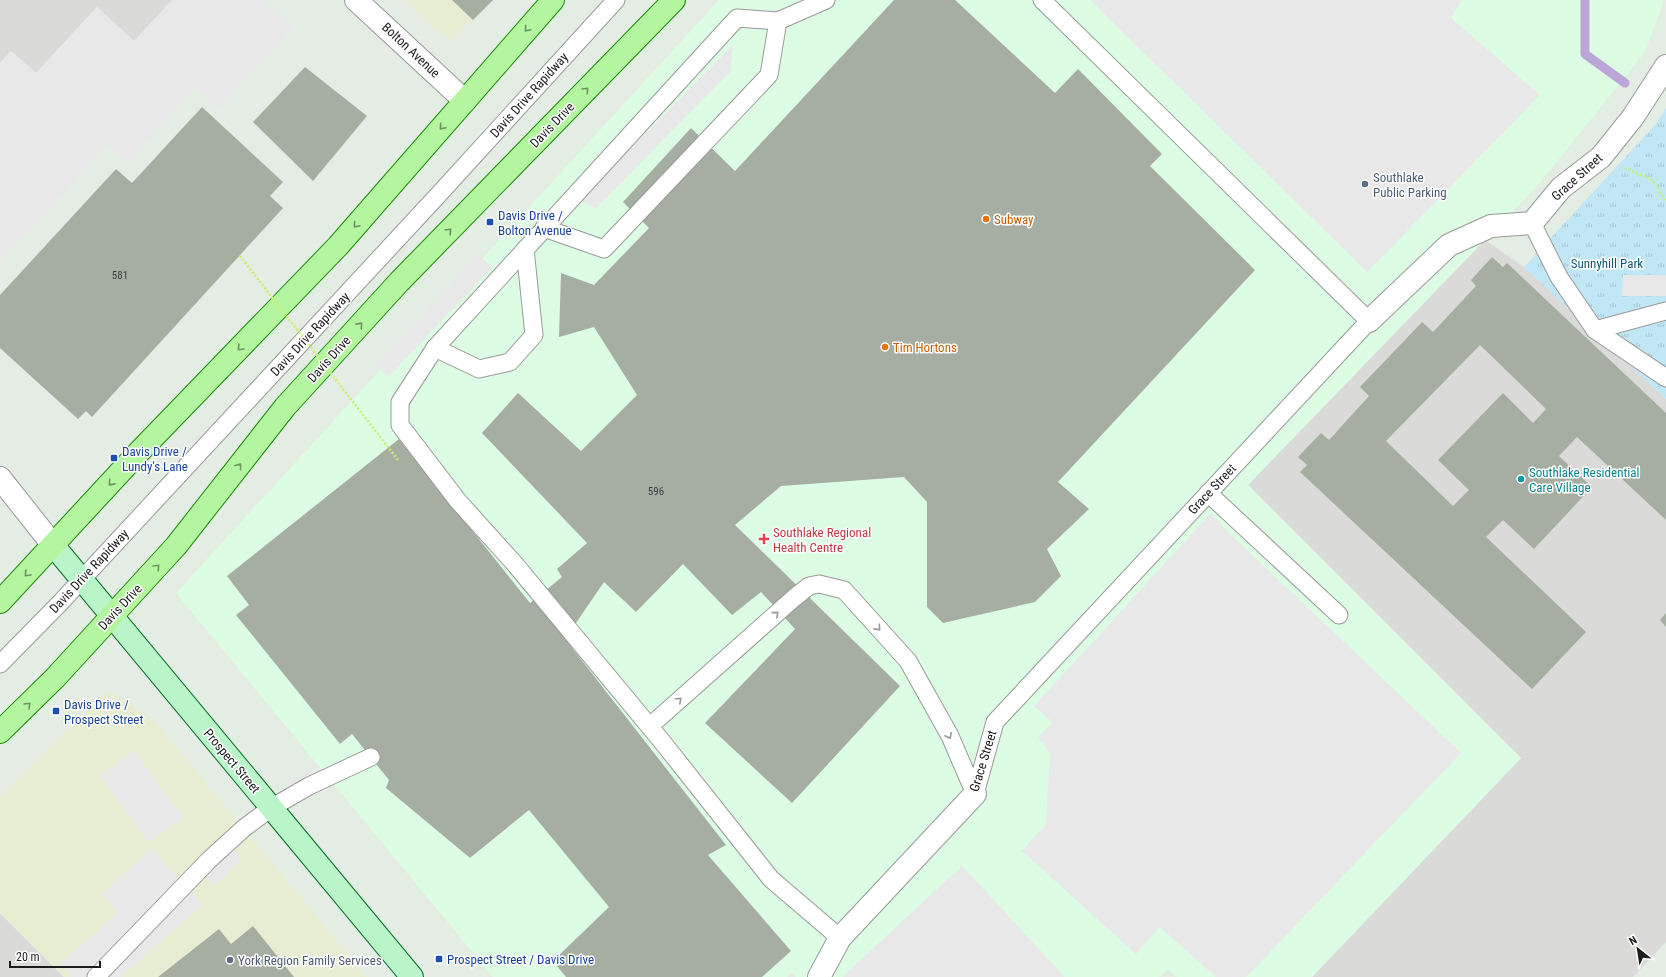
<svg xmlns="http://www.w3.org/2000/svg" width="1666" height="977" font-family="'Roboto Condensed',sans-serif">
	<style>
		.residential { fill: #dadad9 }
		.commercial { fill: #e7edd3 }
		.education { fill: #dcfde3 }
		.park { fill: url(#park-tufts) }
		.parking { fill: #e8e8e8 }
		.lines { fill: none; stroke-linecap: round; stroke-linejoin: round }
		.stream { stroke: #bca5d8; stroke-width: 9 }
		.building { fill: #a6aea2; fill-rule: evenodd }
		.lane-casing { stroke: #999; stroke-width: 19 }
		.street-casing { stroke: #999; stroke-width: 24 }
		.secondary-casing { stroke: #0b6c2a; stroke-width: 24 }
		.primary-casing { stroke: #198c09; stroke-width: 24 }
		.path { stroke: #c9f170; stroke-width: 2.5; stroke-dasharray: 2 2; stroke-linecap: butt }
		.lane { stroke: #fff; stroke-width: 17 }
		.street { stroke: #fff; stroke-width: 22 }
		.secondary { stroke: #b9f5c8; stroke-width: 22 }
		.primary { stroke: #b3f69f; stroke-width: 22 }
		.path-bridge { stroke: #c9f170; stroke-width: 2.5; stroke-dasharray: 2 2; stroke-linecap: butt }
		.oneway { stroke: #6f9464 }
		.oneway2 { stroke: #999 }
		.service-dot { fill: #5c6f8a; stroke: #fff; stroke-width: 1.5 }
		.food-dot { fill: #e8710a; stroke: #fff; stroke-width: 1.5 }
		.transit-dot { fill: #1a4fb4; stroke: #fff; stroke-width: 1.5 }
		.culture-dot { fill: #0f9aa8; stroke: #fff; stroke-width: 1.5 }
		.health-dot { fill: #e0444e; stroke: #fff; stroke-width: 1.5 }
		.labels { text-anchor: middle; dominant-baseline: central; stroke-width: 3; stroke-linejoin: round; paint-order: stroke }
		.number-label { font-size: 11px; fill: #3e403e }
		.street-label { font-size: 13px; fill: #1c1c1c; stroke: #fff }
		.service-label { font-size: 13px; fill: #4e5e75; stroke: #fff; text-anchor: start }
		.transit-label { font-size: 13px; fill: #164399; stroke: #fff; text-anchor: start }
		.food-label { font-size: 13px; fill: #c56008; stroke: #fff; text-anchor: start }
		.park-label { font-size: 13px; fill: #125773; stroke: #fff }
		.culture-label { font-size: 13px; fill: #0d838f; stroke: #fff; text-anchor: start }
		.health-label { font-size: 13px; fill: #be3a42; stroke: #fff; text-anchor: start }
	</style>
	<defs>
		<pattern id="park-tufts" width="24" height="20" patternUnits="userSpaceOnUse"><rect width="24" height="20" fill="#c1e6f5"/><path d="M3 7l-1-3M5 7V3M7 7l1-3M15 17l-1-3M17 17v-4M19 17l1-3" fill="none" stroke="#a5c5d1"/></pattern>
	</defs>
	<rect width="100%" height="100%" fill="#e4ede3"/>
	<g class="residential">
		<polygon points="0,0 172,0 134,41 97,7 36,73 11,51 0,63"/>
		<polygon points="1485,240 1524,267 1666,399 1666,942 1633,977 1312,977 1521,758 1247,485"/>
		<polygon points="0,913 64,977 0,977"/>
	</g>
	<g class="commercial">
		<polygon points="404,0 490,0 450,42"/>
		<polygon points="108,690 152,718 367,977 64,977 0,913 0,797"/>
	</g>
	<polygon class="education" points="719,0 1664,0 1645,52 1538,185 1248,485 1521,758 1312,977 1177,977 1168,970 1159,977 796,977 791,972 787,977 493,977 176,593"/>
	<polygon class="park" points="1666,108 1666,399 1524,267 1655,125"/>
	<g class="parking">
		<polygon points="172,0 263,0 293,27 219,109 196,88 127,163 108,145 0,262 0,63 11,51 36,73 97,7 134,41"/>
		<polygon points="1090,0 1462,0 1451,18 1540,95 1367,272"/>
		<polygon points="733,45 730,72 596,208 580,200"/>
		<polygon points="479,255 492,268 389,376 375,364"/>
		<polygon points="1623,275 1666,275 1666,296 1622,296"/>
		<polygon points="1211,513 1228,532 1461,753 1246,977 1216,977 1160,927 1136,954 1022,851 1046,824 1050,753 1038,737 1052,722 1034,706"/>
		<polygon points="134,751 183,818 148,842 100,776"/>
		<polygon points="221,837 242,858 214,886 193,865"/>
		<polygon points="152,849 202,905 121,977 72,977 60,964 118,912 102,894"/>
		<polygon points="962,866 1065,977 842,977"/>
	</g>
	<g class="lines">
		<polyline class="stream" points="1585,0 1585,54 1625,83"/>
	</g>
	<g class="building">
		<polygon points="452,0 493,0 473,20"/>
		<polygon points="894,0 955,0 1055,93 1078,69 1162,154 1150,166 1255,270 1058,482 1089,509 1047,549 1061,576 1035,602 943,623 927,607 927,502 904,477 781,486 735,525 900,686 792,803 705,723 795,629 761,592 732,615 683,564 636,612 604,582 565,639 726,845 708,855 791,951 762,977 566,977 553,961 609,907 529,810 470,858 386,788 389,780 352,734 340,744 236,615 249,605 227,576 399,439 530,603 562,577 557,569 587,543 482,433 518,393 581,451 637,395 594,327 559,337 561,273 594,285 649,228 623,202 691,128 735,171"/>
		<polygon points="305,67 367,116 313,181 253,122"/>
		<polygon points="202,107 283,182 270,196 283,208 92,417 86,411 78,419 0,348 0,295 116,169 132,183"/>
		<path d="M1492 257 1503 267 1507 263 1666 413V520L1577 437 1559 456 1592 487 1534 549 1503 520 1486 537 1586 632 1532 689 1300 472 1307 465 1298 457 1321 433 1329 440 1369 396 1360 387 1422 322 1433 332 1476 286 1471 280ZM1480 345 1546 409 1533 423 1503 393 1438 460 1469 490 1453 506 1386 441Z"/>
		<polygon points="1666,613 1666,627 1660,620"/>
		<polygon points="253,926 294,977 158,977 219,929 231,944"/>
	</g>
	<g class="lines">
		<defs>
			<g id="lane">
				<polyline points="826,0 778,21 737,18 435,348 400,402 400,425 458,501 514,563 664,744 771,879 840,938"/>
				<polyline points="1532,223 1559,277 1595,330 1666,378"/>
				<polyline points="544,228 604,249 769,75 778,21"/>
				<polyline points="1595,330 1666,311"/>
				<polyline points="435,348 479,369 510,362 534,335 525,249"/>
				<polyline points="1208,493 1339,615"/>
				<polyline points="0,664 60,603 440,193 616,0"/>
				<polyline points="650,726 794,598 809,586 819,584 844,590 908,661 950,736 975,794"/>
				<polyline points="975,794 995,722 1369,321 1042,0"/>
				<polyline points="96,977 209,860 244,828 271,808 309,786 371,757"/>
			</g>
			<g id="street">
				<polyline points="356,0 465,101"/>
				<polyline points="1369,321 1449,245 1491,226 1532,223 1561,188 1601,157 1633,117 1666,66"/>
				<polyline points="0,478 53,545"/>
				<polyline points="819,977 840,938 975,794"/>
			</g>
			<polyline id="secondary" points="53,545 412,977"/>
			<g id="primary">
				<polyline points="0,602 138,453 338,246 553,0"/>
				<polyline points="0,732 55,678 176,546 285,407 399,282 674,0"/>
			</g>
		</defs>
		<use href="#lane" class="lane-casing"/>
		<use href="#street" class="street-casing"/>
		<use href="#secondary" class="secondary-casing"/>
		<use href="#primary" class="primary-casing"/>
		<polyline class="path" points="1625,168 1653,180 1666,202"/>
		<use href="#lane" class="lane"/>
		<use href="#street" class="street"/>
		<use href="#secondary" class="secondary"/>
		<use href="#primary" class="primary"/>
		<polyline class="path-bridge" points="240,256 398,460"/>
	</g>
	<defs><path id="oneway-chevron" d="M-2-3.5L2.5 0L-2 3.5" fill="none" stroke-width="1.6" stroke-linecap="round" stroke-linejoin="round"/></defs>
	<g class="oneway">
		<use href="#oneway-chevron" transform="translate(527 29) rotate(131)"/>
		<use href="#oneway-chevron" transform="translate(586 90) rotate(-46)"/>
		<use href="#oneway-chevron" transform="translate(442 127) rotate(131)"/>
		<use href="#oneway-chevron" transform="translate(356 225) rotate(131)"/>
		<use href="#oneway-chevron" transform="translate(449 231) rotate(-46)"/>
		<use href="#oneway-chevron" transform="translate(360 325) rotate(-48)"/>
		<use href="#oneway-chevron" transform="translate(240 348) rotate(134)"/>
		<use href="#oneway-chevron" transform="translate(239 466) rotate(-52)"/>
		<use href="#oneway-chevron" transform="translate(111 483) rotate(132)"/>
		<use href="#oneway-chevron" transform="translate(157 567) rotate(-47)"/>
		<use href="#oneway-chevron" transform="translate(27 574) rotate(133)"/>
		<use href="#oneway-chevron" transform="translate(28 705) rotate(-45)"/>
	</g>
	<g class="oneway2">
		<use href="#oneway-chevron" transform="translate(776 614) rotate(-41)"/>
		<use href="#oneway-chevron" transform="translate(878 628) rotate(48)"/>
		<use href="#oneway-chevron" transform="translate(679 700) rotate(-42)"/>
		<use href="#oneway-chevron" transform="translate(949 736) rotate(64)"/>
	</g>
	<g class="service-dot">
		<circle cx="1365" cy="184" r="4"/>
		<circle cx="230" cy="960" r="4"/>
	</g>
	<g class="food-dot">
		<circle cx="986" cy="219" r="4"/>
		<circle cx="885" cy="347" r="4"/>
	</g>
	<g class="transit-dot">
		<rect x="486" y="218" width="8" height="8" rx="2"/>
		<rect x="110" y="454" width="8" height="8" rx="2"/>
		<rect x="52" y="707" width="8" height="8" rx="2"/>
		<rect x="435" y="955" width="8" height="8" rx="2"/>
	</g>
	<circle class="culture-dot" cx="1521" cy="479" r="4"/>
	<path class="health-dot" d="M762 533h4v4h4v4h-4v4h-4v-4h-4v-4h4z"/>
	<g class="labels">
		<g class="number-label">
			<text x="120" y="275">581</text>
			<text x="656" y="491">596</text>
		</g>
		<g class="street-label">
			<text transform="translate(411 50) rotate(43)">Bolton Avenue</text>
			<text transform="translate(529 95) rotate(-48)">Davis Drive Rapidway</text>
			<text transform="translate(552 125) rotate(-46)">Davis Drive</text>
			<text transform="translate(1577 177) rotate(-42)">Grace Street</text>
			<text transform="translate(310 334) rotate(-47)">Davis Drive Rapidway</text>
			<text transform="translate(329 359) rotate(-48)">Davis Drive</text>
			<text transform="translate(1212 489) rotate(-47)">Grace Street</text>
			<text transform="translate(89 571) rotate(-47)">Davis Drive Rapidway</text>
			<text transform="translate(120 607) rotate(-47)">Davis Drive</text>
			<text transform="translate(232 761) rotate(50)">Prospect Street</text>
			<text transform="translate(983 761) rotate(-73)">Grace Street</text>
		</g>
		<g class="service-label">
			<text x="1373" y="177">Southlake<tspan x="1373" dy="15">Public Parking</tspan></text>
			<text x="238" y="960">York Region Family Services</text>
		</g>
		<g class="transit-label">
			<text x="498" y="215">Davis Drive /<tspan x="498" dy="15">Bolton Avenue</tspan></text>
			<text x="122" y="451">Davis Drive /<tspan x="122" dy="15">Lundy's Lane</tspan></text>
			<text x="64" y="704">Davis Drive /<tspan x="64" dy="15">Prospect Street</tspan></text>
			<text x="447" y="959">Prospect Street / Davis Drive</text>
		</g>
		<g class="food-label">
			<text x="994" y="219">Subway</text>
			<text x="893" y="347">Tim Hortons</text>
		</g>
		<g class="park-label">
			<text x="1607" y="263">Sunnyhill Park</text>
		</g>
		<g class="culture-label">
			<text x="1529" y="472">Southlake Residential<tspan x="1529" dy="15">Care Village</tspan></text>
		</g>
		<g class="health-label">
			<text x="773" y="532">Southlake Regional<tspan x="773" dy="15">Health Centre</tspan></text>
		</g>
	</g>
	<g transform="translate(1638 949) rotate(330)" stroke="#ffffff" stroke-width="3" paint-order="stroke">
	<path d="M0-3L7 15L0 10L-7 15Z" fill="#1c1c1c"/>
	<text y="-6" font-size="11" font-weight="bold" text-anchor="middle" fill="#1c1c1c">N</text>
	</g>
	<path d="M10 961v6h90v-6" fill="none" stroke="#1c1c1c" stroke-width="2"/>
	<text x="16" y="961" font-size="12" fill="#1c1c1c" stroke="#ffffff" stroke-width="3" paint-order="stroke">20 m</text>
</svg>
